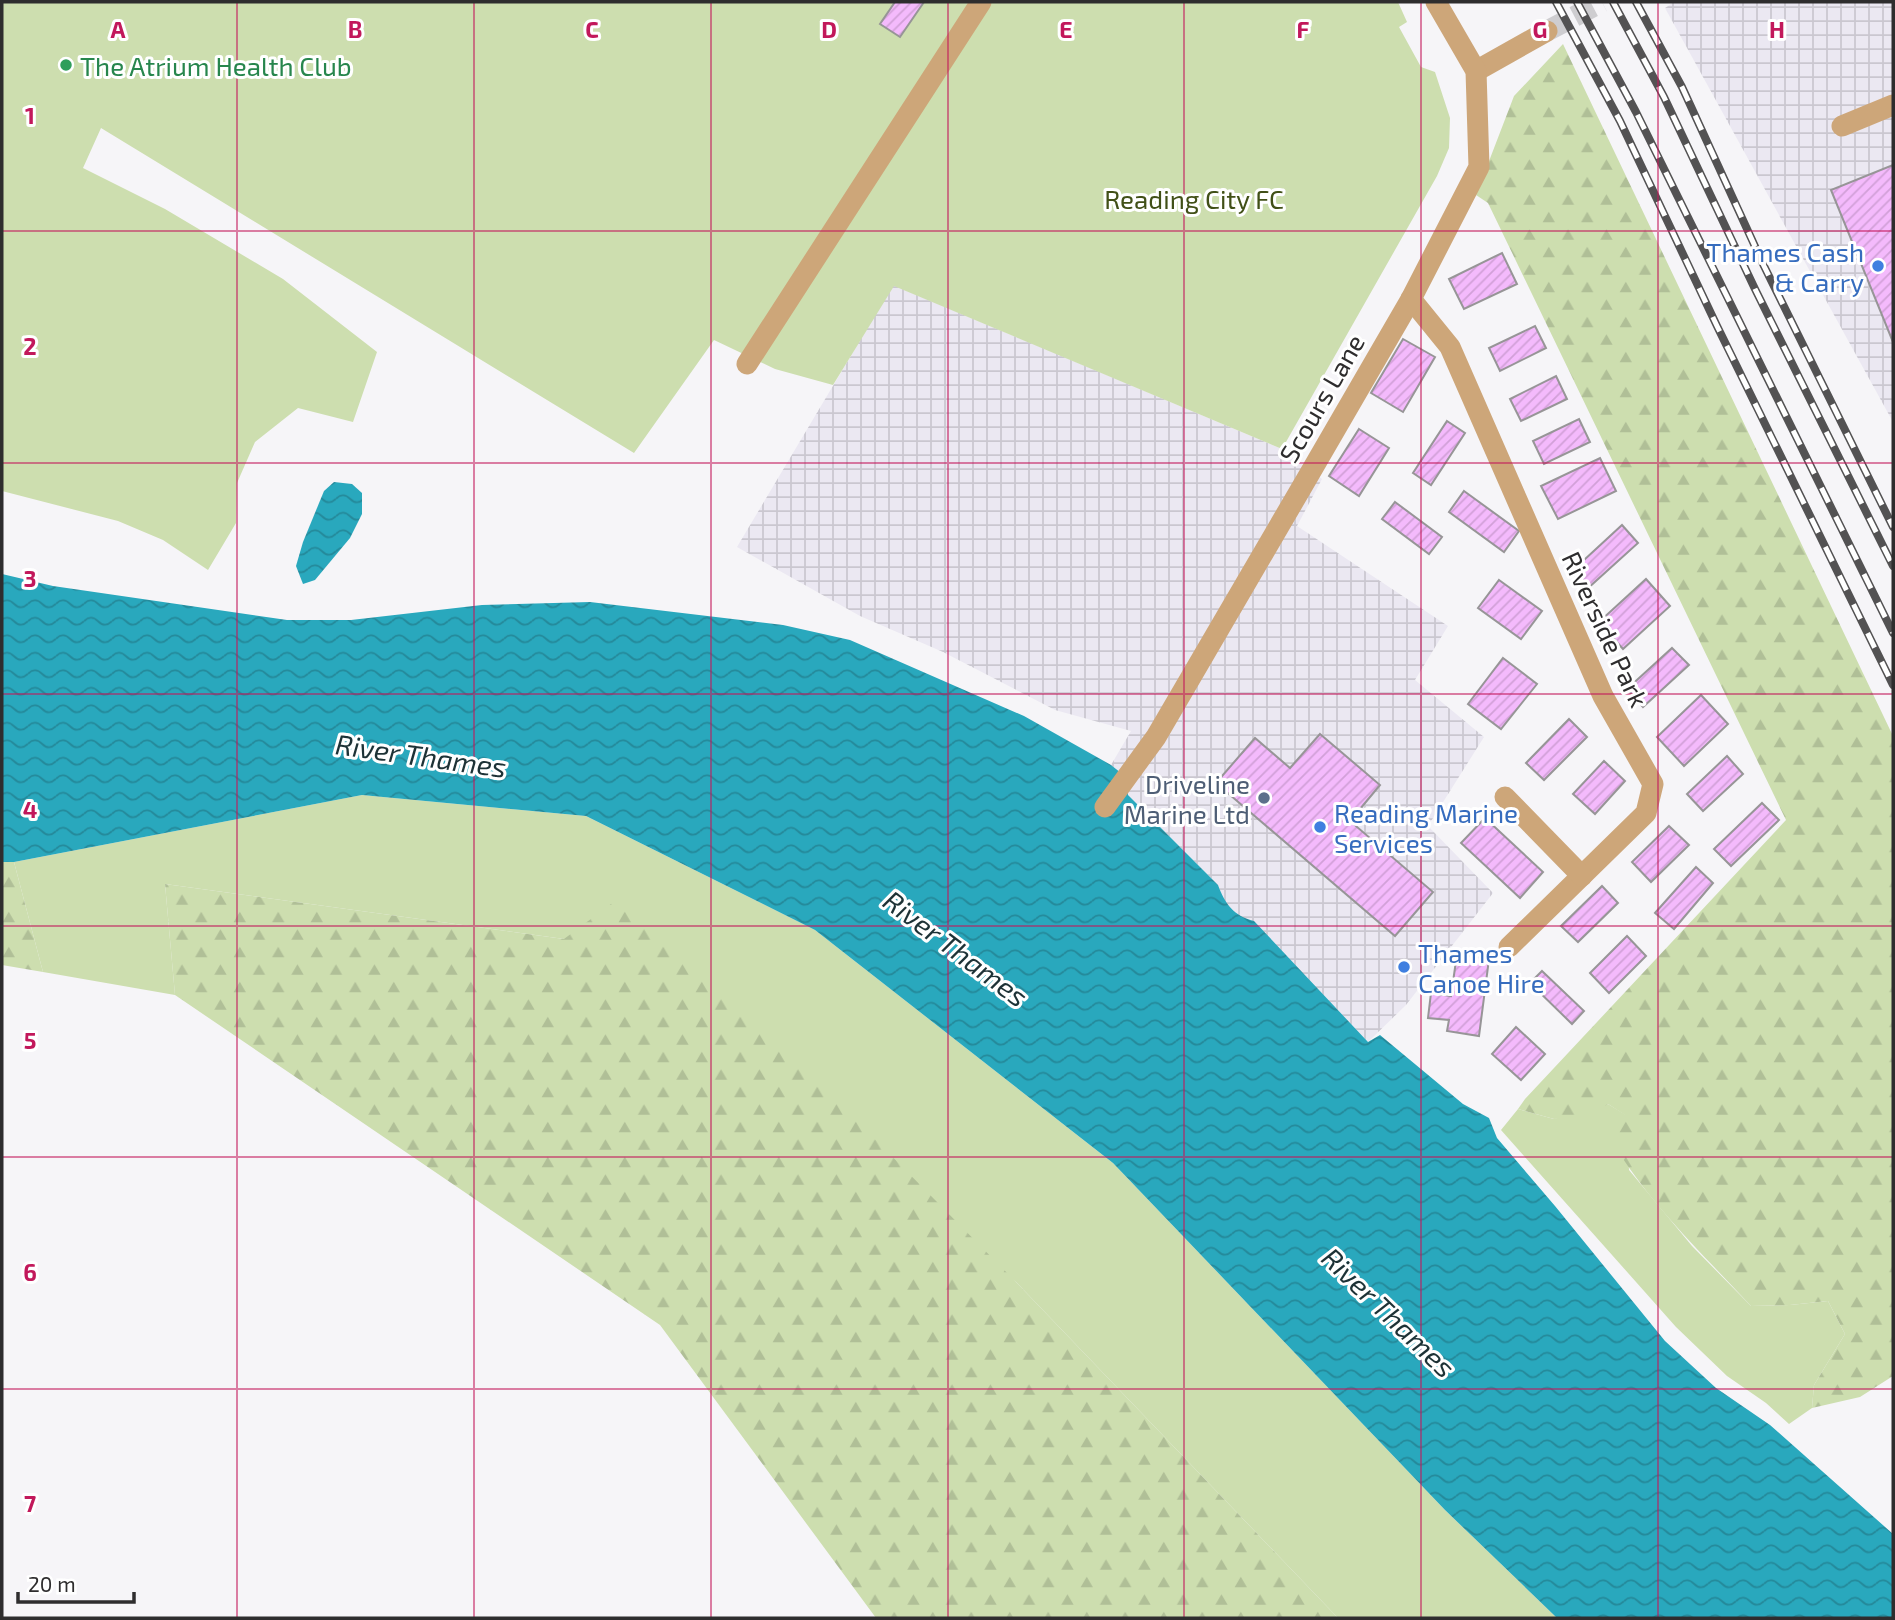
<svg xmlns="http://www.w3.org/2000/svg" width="1895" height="1620" font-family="'Exo 2',sans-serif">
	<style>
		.industrial { fill: url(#industrial-grid) }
		.green { fill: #cddeaf }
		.forest { fill: url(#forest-firs) }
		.water { fill: url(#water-waves) }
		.building { fill: url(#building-hatch); stroke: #979597; stroke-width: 2 }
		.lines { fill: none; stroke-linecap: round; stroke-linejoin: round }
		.minor-tunnel { stroke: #cecdd0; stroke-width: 21; stroke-dasharray: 21 10; stroke-linecap: butt }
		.minor { stroke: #cda679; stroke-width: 21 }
		.rail-casing { stroke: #535253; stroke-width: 8 }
		.rail { stroke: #fff; stroke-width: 5; stroke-dasharray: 16; stroke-linecap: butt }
		.grid { fill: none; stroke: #c2185b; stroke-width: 2; stroke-opacity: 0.55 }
		.leisure-dot { fill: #2e9e5b; stroke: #fff; stroke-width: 2.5 }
		.shop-dot { fill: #3f7fe0; stroke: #fff; stroke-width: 2.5 }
		.service-dot { fill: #5c6f8a; stroke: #fff; stroke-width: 2.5 }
		.labels { text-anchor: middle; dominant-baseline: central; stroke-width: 6; stroke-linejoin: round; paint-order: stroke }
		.leisure-label { font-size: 26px; fill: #27864d; stroke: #fff; text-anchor: start }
		.park-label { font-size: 26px; fill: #415017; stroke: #fff }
		.shop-label { font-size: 26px; fill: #366cbe; stroke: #fff; text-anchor: start }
		.street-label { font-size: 26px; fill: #2e2d2e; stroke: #fff }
		.service-label { font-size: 26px; fill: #4e5e75; stroke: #fff; text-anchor: end }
		.water-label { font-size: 28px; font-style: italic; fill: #1d3236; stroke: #fff }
		.grid-label { font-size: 23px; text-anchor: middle; font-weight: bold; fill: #c2185b; stroke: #fff; stroke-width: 6; stroke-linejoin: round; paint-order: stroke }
	</style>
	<defs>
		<pattern id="industrial-grid" width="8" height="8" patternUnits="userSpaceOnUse" patternTransform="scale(1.75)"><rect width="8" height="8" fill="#ebe8f2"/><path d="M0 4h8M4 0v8" fill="none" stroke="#cac7d0"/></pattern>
		<pattern id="forest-firs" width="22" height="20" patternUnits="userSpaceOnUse" patternTransform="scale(1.75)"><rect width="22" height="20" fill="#cddeaf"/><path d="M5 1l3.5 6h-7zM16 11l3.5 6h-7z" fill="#b0bf97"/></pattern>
		<pattern id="water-waves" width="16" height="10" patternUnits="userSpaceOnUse" patternTransform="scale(1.75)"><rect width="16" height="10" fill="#29a8bd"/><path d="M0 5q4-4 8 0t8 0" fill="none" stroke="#24899a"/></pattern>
		<pattern id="building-hatch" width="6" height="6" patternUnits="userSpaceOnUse" patternTransform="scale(1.75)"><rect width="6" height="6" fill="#f4bafc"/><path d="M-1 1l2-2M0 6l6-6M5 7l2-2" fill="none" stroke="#d2a0d8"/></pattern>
	</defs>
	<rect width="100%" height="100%" fill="#f6f5f8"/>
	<g class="industrial">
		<polygon points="1674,2 1893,2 1893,422 1665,8"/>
		<polygon points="893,285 1282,449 1322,479 1297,526 1448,626 1415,680 1484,737 1428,826 1493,893 1406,1005 1368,1042 1254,922 1241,918 1224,901 1218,885 1128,795 1126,777 1111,765 1131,731 1055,710 943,652 860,616 737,547"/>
	</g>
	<g class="green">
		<polygon points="2,2 1398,2 1407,22 1399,27 1421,67 1435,72 1450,118 1449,148 1437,176 1282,449 894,286 833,385 775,369 714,340 634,453 101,128 83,168 165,209 283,279 377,352 353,422 298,408 255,442 237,483 236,523 208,570 163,540 118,521 2,491"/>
		<polygon points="362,795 586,816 815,930 1113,1163 1445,1510 1557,1618 1338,1618 1016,1282 564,939 165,884 175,995 43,972 14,862"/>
		<polygon points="1608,1104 1626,1115 1629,1170 1692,1246 1751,1306 1790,1305 1828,1301 1845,1334 1814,1385 1812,1408 1789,1424 1766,1403 1727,1376 1676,1327 1501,1130 1518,1109 1554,1119"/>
	</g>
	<g class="forest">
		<path d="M1563 44 1893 736V1376L1860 1397 1812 1408 1814 1385 1845 1334 1828 1301 1790 1305 1751 1306C1702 1253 1649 1204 1612 1141L1625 1115 1608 1104 1587 1117 1554 1119 1518 1109 1525 1099 1786 820 1488 203 1476 195 1514 96Z"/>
		<polygon points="2,862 14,862 43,972 2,965"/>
		<polygon points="165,884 564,939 615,901 709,971 1016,1282 1338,1618 876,1618 660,1325 175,995"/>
	</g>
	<g class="water">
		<polygon points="334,482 352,484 362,493 362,514 350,538 315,580 303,584 296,566 303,542 324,491"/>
		<path d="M2 574 53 586 287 620H351L482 605 590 602 783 625 850 640 1024 716 1111 765 1126 777 1128 795 1218 885C1225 904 1234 916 1254 921L1368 1042 1380 1035 1463 1104 1489 1118 1497 1138 1555 1206 1665 1341 1716 1388 1770 1425 1893 1534V1618H1557L1445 1510 1113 1163 815 930 586 816 362 795 14 862H2Z"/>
	</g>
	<g class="building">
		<polygon points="895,2 924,2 900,37 880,24"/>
		<polygon points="1893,165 1893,342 1831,190"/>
		<polygon points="1502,253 1517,284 1464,309 1449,279"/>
		<polygon points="1535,326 1546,348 1500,371 1489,348"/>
		<polygon points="1403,339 1435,357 1403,412 1371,393"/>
		<polygon points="1556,376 1567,399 1521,421 1510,399"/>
		<polygon points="1579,419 1590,442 1544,464 1533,441"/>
		<polygon points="1447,421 1465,433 1431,485 1413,473"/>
		<polygon points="1359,429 1389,448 1359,496 1329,476"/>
		<polygon points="1600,458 1616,491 1558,519 1541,486"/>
		<polygon points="1464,491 1519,531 1504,552 1449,512"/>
		<polygon points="1395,502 1442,537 1429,554 1382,519"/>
		<polygon points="1622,525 1638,543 1587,589 1571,572"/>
		<polygon points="1646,579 1670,606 1623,649 1599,622"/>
		<polygon points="1499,580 1542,611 1521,639 1478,608"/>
		<polygon points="1672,648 1689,665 1643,707 1627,689"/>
		<polygon points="1503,658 1537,684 1501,729 1468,704"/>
		<polygon points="1701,695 1728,724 1684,766 1657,737"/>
		<polygon points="1569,719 1587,737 1544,780 1526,763"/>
		<polygon points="1320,734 1380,785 1350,821 1433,892 1395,936 1216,783 1255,738 1290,768"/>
		<polygon points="1727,756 1743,774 1703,811 1687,794"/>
		<polygon points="1604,761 1625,781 1595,814 1573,794"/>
		<polygon points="1762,803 1779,820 1731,866 1714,849"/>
		<polygon points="1485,818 1543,872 1520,898 1461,843"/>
		<polygon points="1669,826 1689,845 1651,882 1632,862"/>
		<polygon points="1696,867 1713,883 1674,929 1655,913"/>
		<polygon points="1602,886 1618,903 1578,942 1561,926"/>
		<polygon points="1627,936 1646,956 1609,993 1590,973"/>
		<polygon points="1457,954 1489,959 1479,1036 1447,1031 1449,1020 1428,1018 1431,993 1451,996"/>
		<polygon points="1542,971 1584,1011 1572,1024 1530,983"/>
		<polygon points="1516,1027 1545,1054 1521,1080 1492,1054"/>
	</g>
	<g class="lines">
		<polyline class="minor-tunnel" points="1547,31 1602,2"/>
		<g class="minor">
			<polyline points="1476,71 1547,31"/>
			<polyline points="1842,126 1893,105"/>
			<polyline points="1411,299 1450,347 1603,696 1653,784 1646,813 1509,947"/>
			<polyline points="747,364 981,2"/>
			<polyline points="1505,797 1582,876"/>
			<polyline points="1105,807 1156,737 1306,480 1411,299 1479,167 1476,71 1436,2"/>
		</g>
		<defs>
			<g id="rail">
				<polyline points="1556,2 1620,121 1717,326 1893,685"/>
				<polyline points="1577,2 1636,112 1893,633"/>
				<polyline points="1613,2 1664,97 1755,289 1893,566"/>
				<polyline points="1636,2 1682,87 1764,266 1893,527"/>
			</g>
		</defs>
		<use href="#rail" class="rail-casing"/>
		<use href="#rail" class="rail"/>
	</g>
	<path class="grid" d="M237 2V1618M474 2V1618M711 2V1618M948 2V1618M1184 2V1618M1421 2V1618M1658 2V1618M2 231H1893M2 463H1893M2 694H1893M2 926H1893M2 1157H1893M2 1389H1893"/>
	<circle class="leisure-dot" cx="66" cy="65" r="7"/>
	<g class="shop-dot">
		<circle cx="1878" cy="266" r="7"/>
		<circle cx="1320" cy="827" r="7"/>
		<circle cx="1404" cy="967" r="7"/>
	</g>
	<circle class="service-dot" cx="1264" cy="798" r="7"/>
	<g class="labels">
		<g class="leisure-label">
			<text x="80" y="65">The Atrium Health Club</text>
		</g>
		<g class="park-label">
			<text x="1194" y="198">Reading City FC</text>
		</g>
		<g class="shop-label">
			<text x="1864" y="251" text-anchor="end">Thames Cash<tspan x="1864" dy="30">&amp; Carry</tspan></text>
			<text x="1334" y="812">Reading Marine<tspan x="1334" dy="30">Services</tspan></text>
			<text x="1418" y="952">Thames<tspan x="1418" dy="30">Canoe Hire</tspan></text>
		</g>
		<g class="street-label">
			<text transform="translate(1321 398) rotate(-60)">Scours Lane</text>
			<text transform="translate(1606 629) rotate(65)">Riverside Park</text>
		</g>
		<g class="service-label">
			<text x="1250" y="783">Driveline<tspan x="1250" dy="30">Marine Ltd</tspan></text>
		</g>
		<g class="water-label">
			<text transform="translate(421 755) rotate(8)">River Thames</text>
			<text transform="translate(956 948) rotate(37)">River Thames</text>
			<text transform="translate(1389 1312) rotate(44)">River Thames</text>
		</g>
	</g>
	<g class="grid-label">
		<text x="118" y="38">A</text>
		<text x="355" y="38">B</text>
		<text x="592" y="38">C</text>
		<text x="829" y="38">D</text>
		<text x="1066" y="38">E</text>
		<text x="1303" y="38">F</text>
		<text x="1540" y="38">G</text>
		<text x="1777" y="38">H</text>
		<text x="30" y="124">1</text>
		<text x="30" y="355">2</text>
		<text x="30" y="587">3</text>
		<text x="30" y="818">4</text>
		<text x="30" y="1049">5</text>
		<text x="30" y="1281">6</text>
		<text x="30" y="1512">7</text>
	</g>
	<rect width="1895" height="1620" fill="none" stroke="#2e2d2e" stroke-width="7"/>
	<path d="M18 1592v10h116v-10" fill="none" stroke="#2e2d2e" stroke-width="3.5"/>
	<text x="28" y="1592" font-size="21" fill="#2e2d2e" stroke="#ffffff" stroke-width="5" paint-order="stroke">20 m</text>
</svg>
